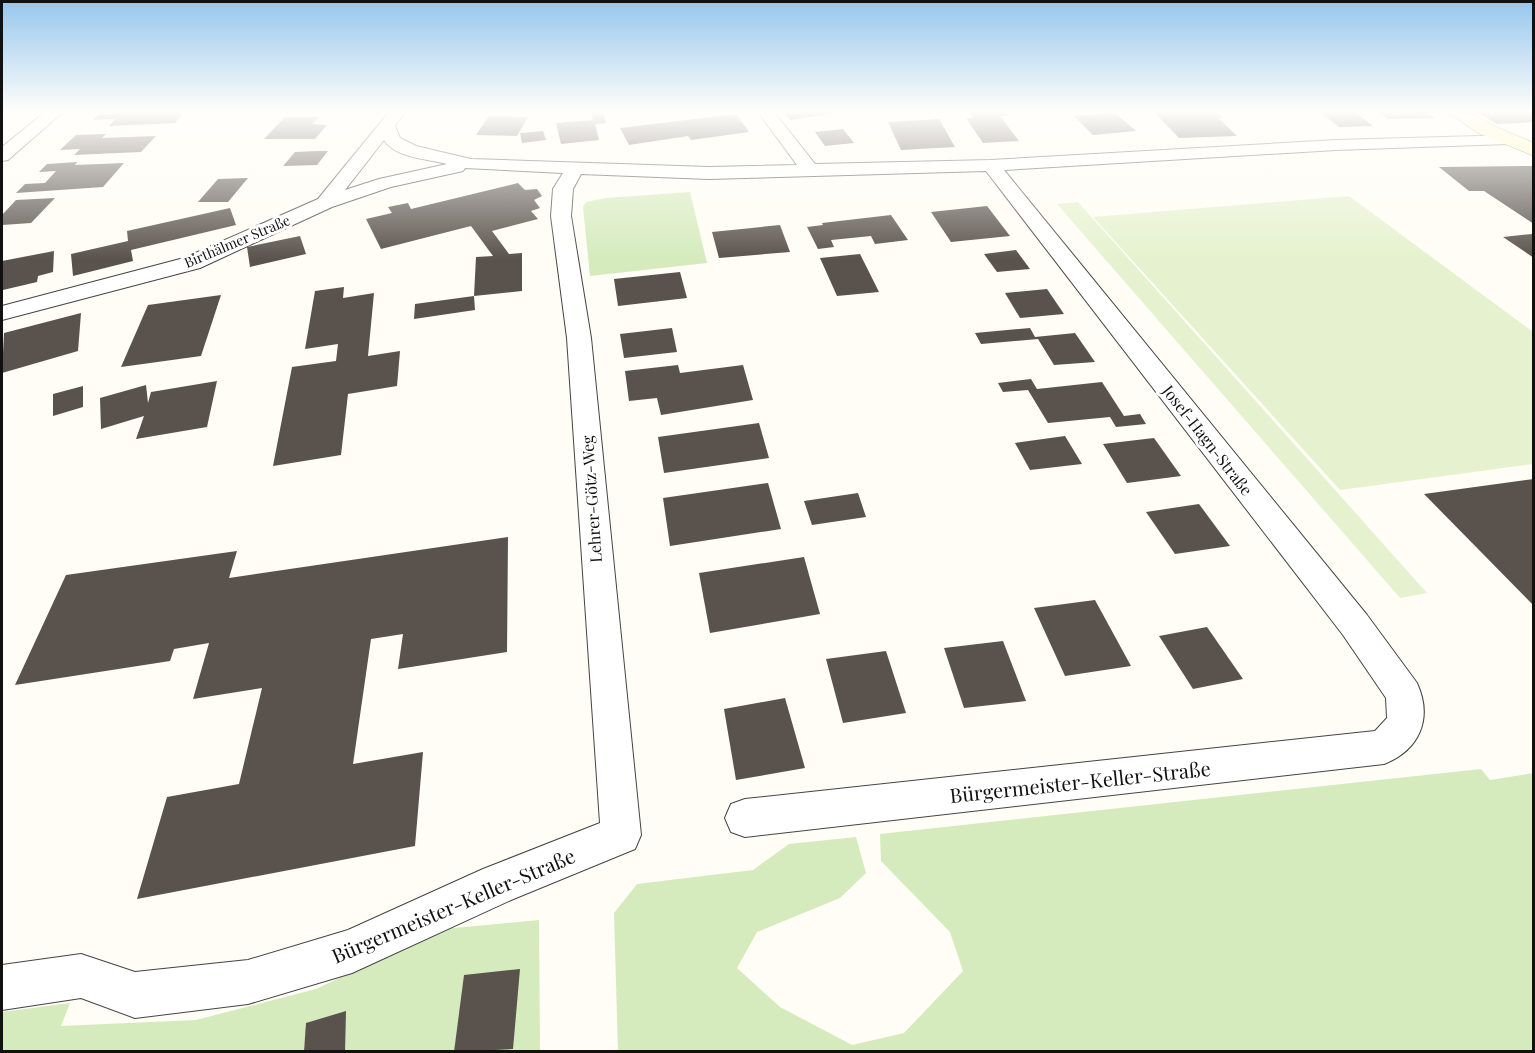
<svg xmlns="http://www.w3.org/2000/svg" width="1535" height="1053" font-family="'Playfair Display',serif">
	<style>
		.green { fill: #d5ebbd }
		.pitch { fill: #e6f2cf }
		.building { fill: #5a524d }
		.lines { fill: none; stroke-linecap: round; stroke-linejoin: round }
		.street-casing { stroke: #444; stroke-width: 2 }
		.secondary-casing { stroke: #333; stroke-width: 1 }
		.street { fill: #fff; fill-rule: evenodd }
		.secondary { fill: #fff6b0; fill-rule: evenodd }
		.labels { text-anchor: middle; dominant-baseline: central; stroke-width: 6; stroke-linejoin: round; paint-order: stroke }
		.far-street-label { font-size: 14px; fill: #111; stroke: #fff }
		.street-label { font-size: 16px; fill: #111; stroke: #fff }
		.near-street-label { font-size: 20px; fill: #111; stroke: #fff }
	</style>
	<rect width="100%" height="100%" fill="#fffdf5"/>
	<g class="green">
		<polygon points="690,192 707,263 590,276 583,207 586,202 606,198"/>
		<polygon points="1481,769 1490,780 1533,773 1533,1051 618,1051 614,913 637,884 753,870 789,844 856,837 866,873 840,898 757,932 737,968 780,1007 852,1045 904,1033 963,971 950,932 881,861 880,834"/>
		<polygon points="539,920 540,1051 2,1051 2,1012 70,1003 61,1026 196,1020 316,989 443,929"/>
	</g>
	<g class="pitch">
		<polygon points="1349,196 1533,332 1533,464 1340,490 1093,217"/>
		<polygon points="1078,202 1427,593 1400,598 1057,204"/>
	</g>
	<g class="building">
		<polygon points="102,112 184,112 175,123 109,126 115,119 93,120"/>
		<polygon points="591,112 603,112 606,123 595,124 599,140 561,144 556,123 593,120"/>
		<polygon points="784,112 836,112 836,113 790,120"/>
		<polygon points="969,112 1004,112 1008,116 1000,116 1019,141 983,143 966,118 973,118"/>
		<polygon points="1154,112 1216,112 1223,118 1218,118 1237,136 1179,138"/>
		<polygon points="1320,112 1355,112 1373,126 1339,127"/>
		<polygon points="1378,112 1426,112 1435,118 1388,119"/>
		<polygon points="1477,112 1534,112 1534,122 1497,124"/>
		<polygon points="1115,113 1136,131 1093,135 1074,116"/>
		<polygon points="736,114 749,132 691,140 688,136 629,145 620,128"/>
		<polygon points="489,116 528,117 517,136 476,135"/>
		<polygon points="285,117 319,117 312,124 327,125 315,139 264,139"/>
		<polygon points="939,119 955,147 901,150 888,122"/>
		<polygon points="843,129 854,143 825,146 815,132"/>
		<polygon points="543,131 546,140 522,143 520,133"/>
		<polygon points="106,134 102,138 156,136 141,152 74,155 80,149 60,150 76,135"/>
		<polygon points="316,151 328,151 317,165 283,166 295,152"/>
		<polygon points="77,162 75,165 124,163 103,187 16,193 25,184 45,183 56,171 39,172 47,164"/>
		<polygon points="1534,166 1534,224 1484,191 1469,191 1439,167"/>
		<polygon points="248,178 228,202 198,202 218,179"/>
		<polygon points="518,183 525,190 537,189 542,196 534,200 540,208 531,211 538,219 492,231 509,254 522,253 522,291 474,296 475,310 414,319 415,304 474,296 476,257 493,256 471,226 381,249 366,219 392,213 388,207 408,203 411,209"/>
		<polygon points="55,198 31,223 2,225 2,215 16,200"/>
		<polygon points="987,206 1010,236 951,242 931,212"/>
		<polygon points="230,208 236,225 131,250 133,261 73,276 71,254 128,241 127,231"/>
		<polygon points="891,215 908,240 875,244 871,236 831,240 834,247 818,249 807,227 823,225 822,223"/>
		<polygon points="780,225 790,252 719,258 712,232"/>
		<polygon points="1532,234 1534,258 1503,237"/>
		<polygon points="300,236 306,254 250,267 247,247"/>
		<polygon points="1016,250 1030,269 997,272 984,254"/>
		<polygon points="54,251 53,272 38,276 37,282 3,290 2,261"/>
		<polygon points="860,254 879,292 837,296 820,258"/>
		<polygon points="680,272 687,298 618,306 614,279"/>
		<polygon points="344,287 343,298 374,293 368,356 400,351 397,386 348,394 341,455 273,466 292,367 336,361 338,344 305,349 315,291"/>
		<polygon points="1047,289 1064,314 1020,318 1005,293"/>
		<polygon points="221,295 201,356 121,367 148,305"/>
		<polygon points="81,313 78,351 2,373 4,333"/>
		<polygon points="672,328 677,352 624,358 620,334"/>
		<polygon points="1030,328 1035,337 1075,333 1095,362 1054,365 1038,339 981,344 975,333"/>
		<polygon points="678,365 680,373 743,365 753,400 661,415 657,398 629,401 625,371"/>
		<polygon points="1031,379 1037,389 1102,382 1124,416 1140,414 1146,424 1116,427 1110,417 1048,423 1028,390 1003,392 998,383"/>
		<polygon points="217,381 207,427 136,439 144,416 101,429 100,398 146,385 148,403 151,392"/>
		<polygon points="83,386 83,407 53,416 53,394"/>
		<polygon points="759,423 769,458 664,473 658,437"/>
		<polygon points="1065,436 1082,464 1030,470 1015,443"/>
		<polygon points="1154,438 1181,476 1127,483 1103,444"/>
		<polygon points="1534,479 1534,606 1424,494"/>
		<polygon points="768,483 781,529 670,546 663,498"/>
		<polygon points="858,493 866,517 812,525 804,501"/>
		<polygon points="1199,504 1230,546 1175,554 1146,512"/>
		<polygon points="508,537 507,652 398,669 403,634 371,639 353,764 423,752 415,846 137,899 167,797 239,784 262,688 193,699 209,643 174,649 170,661 15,685 66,575 237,551 229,578"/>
		<polygon points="804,557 820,614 710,633 699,573"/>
		<polygon points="1095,600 1131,666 1065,676 1034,608"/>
		<polygon points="1207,627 1243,679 1193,689 1159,636"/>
		<polygon points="1003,641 1026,701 964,708 944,648"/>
		<polygon points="886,651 906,713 843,723 826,659"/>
		<polygon points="785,698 805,768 736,780 724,709"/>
		<polygon points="520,969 513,1049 454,1052 464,975"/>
		<polygon points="346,1011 345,1052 304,1052 306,1023"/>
	</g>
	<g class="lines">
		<defs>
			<g id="street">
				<polygon points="45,112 63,112 8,160 2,161 2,147"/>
				<path d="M389 112H405L395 126 400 138 416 146 471 159 709 167 797 165 758 112H774L815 164 991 160 1336 140 1514 135 1517 139 1514 143 1508 144 1336 150 1004 170 1367 615 1417 683C1433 718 1420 750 1384 764L745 837 731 832 725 818 731 804 745 799 1375 731 1387 718 1386 698 1343 635 986 171 709 179 581 174 573 189 571 216 591 338 641 835 635 849 511 900 352 973 248 1004 135 1018 81 998 2 1010V965L81 954 135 972 248 960 348 930 483 869 600 823 567 338 551 216 553 189 563 173 465 168 463 171 391 187 332 207 200 268 2 320V306L184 258 318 199ZM384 140C395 158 428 159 447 164L379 179 345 190Z"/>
			</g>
			<polygon id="secondary" points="1448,112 1469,112 1492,125 1534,143 1534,156 1478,133"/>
		</defs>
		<use href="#street" class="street-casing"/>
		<use href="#secondary" class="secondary-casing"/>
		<use href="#street" class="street"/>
		<use href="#secondary" class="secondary"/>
	</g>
	<linearGradient id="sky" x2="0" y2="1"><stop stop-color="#95c6ee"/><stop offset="0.43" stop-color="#fffefa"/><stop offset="1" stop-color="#fffefa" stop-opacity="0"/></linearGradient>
	<rect width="1535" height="259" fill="url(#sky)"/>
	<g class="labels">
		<g class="far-street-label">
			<text transform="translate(237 241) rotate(-23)">Birthälmer Straße</text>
		</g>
		<g class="street-label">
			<text transform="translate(1208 440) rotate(52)">Josef-Hagn-Straße</text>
			<text transform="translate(591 499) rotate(-94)">Lehrer-Götz-Weg</text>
		</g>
		<g class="near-street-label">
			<text transform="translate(1080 781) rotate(-6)">Bürgermeister-Keller-Straße</text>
			<text transform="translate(453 905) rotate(-23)">Bürgermeister-Keller-Straße</text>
		</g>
	</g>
	<rect width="1535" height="1053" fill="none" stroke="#111111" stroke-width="6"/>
</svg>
